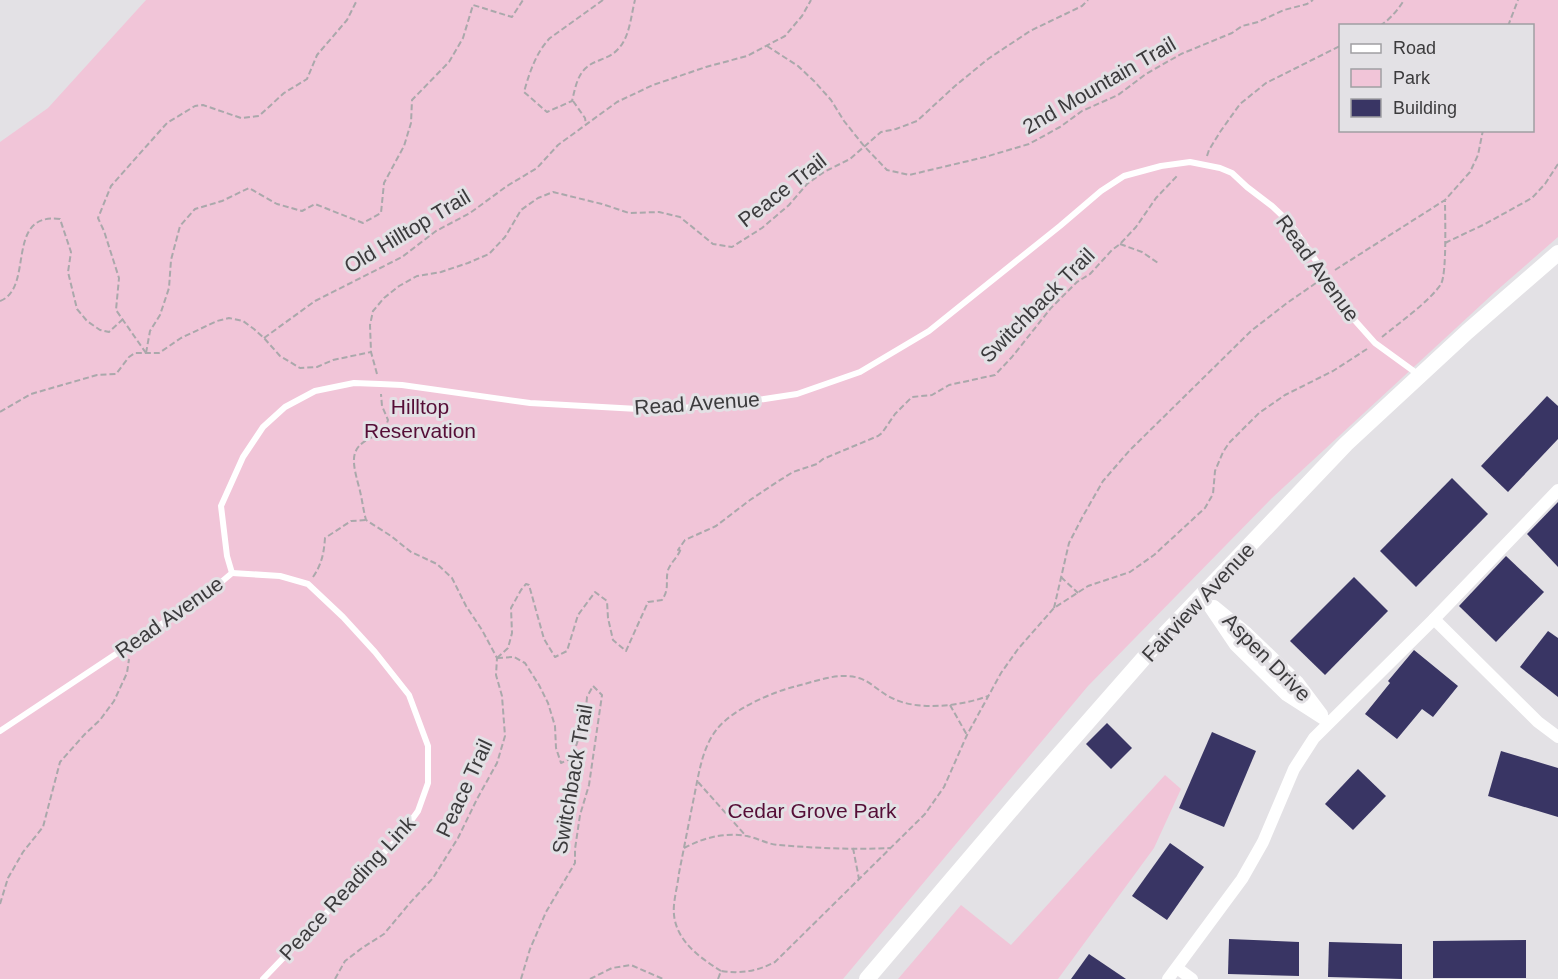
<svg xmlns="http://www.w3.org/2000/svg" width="1558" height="979" font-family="Arial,sans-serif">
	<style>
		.green { fill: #f1c5d8; fill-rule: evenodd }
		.building { fill: #393564 }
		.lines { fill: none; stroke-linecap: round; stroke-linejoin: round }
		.path { stroke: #aaa8ab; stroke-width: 2; stroke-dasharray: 6 3; stroke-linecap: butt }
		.service { stroke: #fff; stroke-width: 6 }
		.minor { stroke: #fff; stroke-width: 12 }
		.secondary { stroke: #fff; stroke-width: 16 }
		.labels { text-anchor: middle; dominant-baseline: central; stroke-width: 6; stroke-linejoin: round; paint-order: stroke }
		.street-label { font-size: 21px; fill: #3c3b3d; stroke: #e3e1e5 }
		.park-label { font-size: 21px; fill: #550e37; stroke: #e3e1e5 }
	</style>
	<rect width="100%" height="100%" fill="#e3e1e5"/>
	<g class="green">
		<path d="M146 0H1558V237L1495 292 1272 498 1088 686 843 979H0V142L48 108ZM1340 26H1532V130H1340Z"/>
		<polygon points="1165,775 1181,789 1154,848 1058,979 898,979 961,905 1011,945"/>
	</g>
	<g class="building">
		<polygon points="1547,396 1558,406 1558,439 1508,492 1481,466"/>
		<polygon points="1452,478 1488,514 1416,587 1380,551"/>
		<polygon points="1558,502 1558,567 1527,534"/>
		<polygon points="1506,556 1544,592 1496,642 1459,606"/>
		<polygon points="1354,577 1388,611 1325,675 1290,641"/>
		<polygon points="1548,631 1558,638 1558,697 1520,667"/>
		<polygon points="1414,650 1458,686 1433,717 1422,709 1397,739 1365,714 1390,683 1388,681"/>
		<polygon points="1107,723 1132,748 1111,769 1086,744"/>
		<polygon points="1212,732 1256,751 1224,827 1179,808"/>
		<polygon points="1501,751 1558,768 1558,817 1488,796"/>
		<polygon points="1358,769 1386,796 1353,830 1325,804"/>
		<polygon points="1170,843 1204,867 1167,920 1132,896"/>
		<polygon points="1229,939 1299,942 1299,976 1228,974"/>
		<polygon points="1526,940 1526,978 1433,978 1433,941"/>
		<polygon points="1329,942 1402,944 1402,979 1328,977"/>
		<polygon points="1089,954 1126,979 1071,979"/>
	</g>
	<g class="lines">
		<g class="path">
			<path d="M603 0 550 38C536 52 529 74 524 92L547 112 572 101C575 89 577 75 587 67 596 59 609 60 619 48 630 36 631 15 635 0"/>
			<path d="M1380 26C1390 19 1398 10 1404 0"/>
			<polyline points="1508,26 1518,0"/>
			<polyline points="767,46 798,66 815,82 831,100 844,121 864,146 887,170 909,175 985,157 1029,144 1060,127 1082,111 1118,95 1146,74 1181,54 1232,33 1242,26 1258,22 1284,10 1307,4 1313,0"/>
			<polyline points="573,101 585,118 586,125"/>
			<polyline points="1207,156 1209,150 1220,132 1240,104 1266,83 1340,46"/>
			<polyline points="1445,243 1485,224 1532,198 1545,184 1558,164"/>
			<polyline points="1120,244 1142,252 1158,263"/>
			<polyline points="1335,270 1445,200 1470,172 1478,155 1483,130"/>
			<path d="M0 301C35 288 4 212 60 219L71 252 68 272 77 309 87 321 100 330 109 332 123 319"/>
			<path d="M1382 337C1399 323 1430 301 1441 284 1447 273 1445 217 1445 201"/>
			<polyline points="264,338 315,301 402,257 436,231 470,213 507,186 537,168 558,145 617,102 653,85 706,67 747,56 785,36 802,16 811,0"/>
			<polyline points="146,353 150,331 160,315 169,288 171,260 180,226 195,209 222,201 249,188 277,204 302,211 315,204 363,223 381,213 384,183 404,146 411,123 412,100 449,62 463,38 473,5 512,17 523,0"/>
			<polyline points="146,353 116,310 119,278 104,231 98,218 111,186 167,123 195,106 203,105 241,118 259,116 284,93 307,79 317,55 347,20 357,0"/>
			<polyline points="377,374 371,352 370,325 373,311 384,298 399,286 417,276 441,272 468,263 489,254 505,237 521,210 538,198 553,192 602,204 629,213 659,212 680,217 713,244 732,247 762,228 789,205 807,184 824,172 850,159 881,132 896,129 917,121 955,86 988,59 1030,31 1082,6 1088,0"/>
			<polyline points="0,412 31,394 97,375 116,374 129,357 135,353 159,353 181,338 217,321 229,318 243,321 254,329 264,338 280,356 300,368 317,367 333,360 371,352"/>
			<path d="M313 577C322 564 324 552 325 538L351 521 366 520"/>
			<polyline points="1061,577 1078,593"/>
			<polyline points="1054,608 1069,543 1083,516 1103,481 1130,450 1251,331 1287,303 1316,283"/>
			<path d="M497 658 508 648 512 633 511 608 521 590 526 584 529 585 544 639 555 657 567 651 578 615 595 592 607 601 608 618 613 640 626 651 648 602 662 600C670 588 665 582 668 570 671 562 679 556 681 548L678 550 685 540 716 526 750 500 777 482 793 472 817 464 823 459 878 436 882 433 895 414 912 397 932 395 949 385 995 375 1012 357 1051 308 1077 282 1090 274 1112 250 1120 244 1136 227 1156 198 1178 175"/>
			<polyline points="497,658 514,657 525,663 539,685 548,703 555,726 556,748 561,763 570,759 575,749 585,719 587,697 593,686 602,695 589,785 580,815 575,849 575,863 546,912 530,949 521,979"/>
			<polyline points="950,705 967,735"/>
			<polyline points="698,782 746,836"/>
			<path d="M684 848C703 838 724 832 747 836 757 838 767 844 778 845 814 848 854 850 890 848"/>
			<polyline points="853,848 859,879"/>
			<polyline points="0,904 8,878 23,852 43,827 60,762 85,734 100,720 114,701 127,673 129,659"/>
			<path d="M721 971C697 956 671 937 674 905 675 894 678 883 679 873 684 848 689 822 694 797 699 773 702 748 717 729 733 709 772 692 797 686 817 681 838 672 859 678 872 682 881 694 894 699 919 711 962 706 988 696"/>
			<path d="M335 979 345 961 362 948 384 934 409 904 433 878 458 838 477 799 497 763 505 736 502 696 496 675 497 658 482 630 466 606 452 578 437 564 411 552 391 536 366 520C363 509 362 498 359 487 350 454 350 445 384 432L388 420 382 406 381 394"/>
			<polyline points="590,979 612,968 631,965 663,979"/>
			<path d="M718 979 721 971C741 974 758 971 775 962L925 814 944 787 967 735 1001 673 1018 649 1054 608 1088 586 1130 572 1154 555 1205 508 1213 494 1215 471 1223 452 1229 443 1259 413 1285 395 1333 371 1367 349"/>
		</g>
		<g class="service">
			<polyline points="232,573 280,576 308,584 343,617 375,652 409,695 428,746 428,783 418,811 400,836 263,979"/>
			<polyline points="0,731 155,628 200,600 232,573 227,556 221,506 243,457 263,427 285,407 315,391 354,383 380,384 402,385 530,403 656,410 732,404 797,394 860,372 929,331 1060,226 1101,191 1124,176 1161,166 1190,162 1220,168 1232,173 1247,187 1272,206 1290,223 1321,268 1342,306 1375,343 1419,375"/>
		</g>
		<g class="minor">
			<polyline points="1202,596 1235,645 1286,695 1328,722"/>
			<polyline points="1214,606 1247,633 1298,682 1322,714"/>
			<polyline points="1434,619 1538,722 1558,737"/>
			<polyline points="1177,968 1192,979"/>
			<polyline points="1168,979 1242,879 1263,842 1294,769 1314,738 1434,619 1558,490"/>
		</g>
		<polyline class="secondary" points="867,979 1022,797 1165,634 1346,444 1467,332 1558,253"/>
	</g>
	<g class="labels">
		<g class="street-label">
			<text transform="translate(1099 85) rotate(-30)">2nd Mountain Trail</text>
			<text transform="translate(782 190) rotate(-38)">Peace Trail</text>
			<text transform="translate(407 231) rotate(-31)">Old Hilltop Trail</text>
			<text transform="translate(1318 268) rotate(54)">Read Avenue</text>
			<text transform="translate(1037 305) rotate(-45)">Switchback Trail</text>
			<text transform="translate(697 403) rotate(-4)">Read Avenue</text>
			<text transform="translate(1198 602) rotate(-47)">Fairview Avenue</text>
			<text transform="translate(169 617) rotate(-35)">Read Avenue</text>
			<text transform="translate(1267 657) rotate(45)">Aspen Drive</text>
			<text transform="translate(572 779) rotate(-80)">Switchback Trail</text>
			<text transform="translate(464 788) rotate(-65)">Peace Trail</text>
			<text transform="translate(347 888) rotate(-47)">Peace Reading Link</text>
		</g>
		<g class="park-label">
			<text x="420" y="406">Hilltop<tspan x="420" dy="24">Reservation</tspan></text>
			<text x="812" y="810">Cedar Grove Park</text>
		</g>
	</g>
	<rect x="1339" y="24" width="195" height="108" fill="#e3e1e5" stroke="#a09fa2" stroke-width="1.5"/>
	<rect x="1351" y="44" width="30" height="9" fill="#ffffff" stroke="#a09fa2" stroke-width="1.5"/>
	<text x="1393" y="54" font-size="18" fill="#3c3b3d">Road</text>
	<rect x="1351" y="69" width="30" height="18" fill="#f1c5d8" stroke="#a09fa2" stroke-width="1.5"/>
	<text x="1393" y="84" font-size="18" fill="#3c3b3d">Park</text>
	<rect x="1351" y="99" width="30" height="18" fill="#393564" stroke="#a09fa2" stroke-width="1.5"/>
	<text x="1393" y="114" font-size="18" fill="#3c3b3d">Building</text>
</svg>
